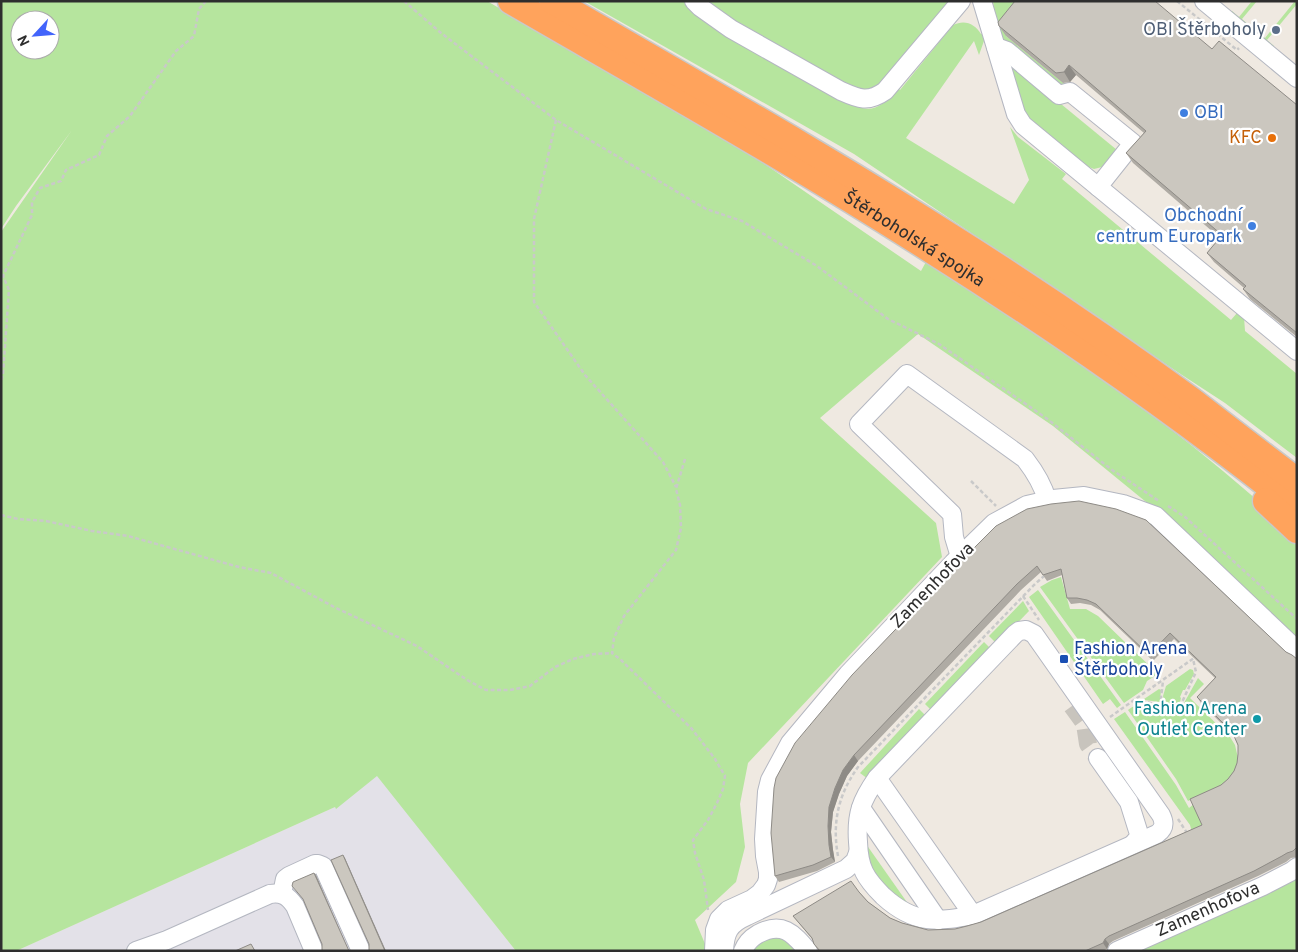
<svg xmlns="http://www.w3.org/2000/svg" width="1298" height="952" font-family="Overpass,sans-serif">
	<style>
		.industrial { fill: #e3e1e8 }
		.green { fill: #b6e59e; fill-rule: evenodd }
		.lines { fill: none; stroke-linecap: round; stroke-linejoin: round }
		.minor-tunnel { stroke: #c8c4bd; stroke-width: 18; stroke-dasharray: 18 9; stroke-linecap: butt }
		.minor-casing { stroke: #b4b7c1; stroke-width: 20 }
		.highway-casing { stroke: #c9c9c9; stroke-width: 29 }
		.path { stroke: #c9c9c9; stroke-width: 2.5; stroke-dasharray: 4 2.5; stroke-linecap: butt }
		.minor { stroke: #fff; stroke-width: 18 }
		.highway { stroke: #ffa35c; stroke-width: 26 }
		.wall { fill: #afaba4 }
		.shaded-wall { fill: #8e8b86 }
		.building { fill: #cbc7bf; stroke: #8e8b86 }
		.service-dot { fill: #5c6f8a; stroke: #fff; stroke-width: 2 }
		.shop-dot { fill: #3f7fe0; stroke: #fff; stroke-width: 2 }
		.food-dot { fill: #e8710a; stroke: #fff; stroke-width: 2 }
		.transit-dot { fill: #1a4fb4; stroke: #fff; stroke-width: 2 }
		.culture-dot { fill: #0f9aa8; stroke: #fff; stroke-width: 2 }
		.labels { text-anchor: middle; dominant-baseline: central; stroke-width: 4.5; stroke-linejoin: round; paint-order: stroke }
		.service-label { font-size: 18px; fill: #4e5e75; stroke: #fff; text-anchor: end }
		.shop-label { font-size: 18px; fill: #366cbe; stroke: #fff; text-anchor: start }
		.food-label { font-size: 18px; fill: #c56008; stroke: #fff; text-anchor: end }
		.street-label { font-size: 18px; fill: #2e2e2e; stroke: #fff }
		.transit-label { font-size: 18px; fill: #164399; stroke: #fff; text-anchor: start }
		.culture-label { font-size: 18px; fill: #0d838f; stroke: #fff; text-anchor: end }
	</style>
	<rect width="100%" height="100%" fill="#efe9e1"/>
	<polygon class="industrial" points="377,775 516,951 16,951 335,807 336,808"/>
	<g class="green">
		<path d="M1 1H487L760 161 921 271 927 260C1055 345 1186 430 1297 537V642L1173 524 1053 426 918 334 820 418 936 523 942 557 748 763 740 804 745 847 736 882 695 920 708 951H516L377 776 336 809 335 807 16 951H1V232L72 130 16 206 1 229ZM20 20H50V50H20Z"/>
		<path d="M584 1H683L693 11 839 99C869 113 876 114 898 88L900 90 953 25C965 19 975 24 981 34L984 33 985 38 979 55 974 41 906 138 1014 204 1029 180 1010 127 1018 137 1066 174 1062 179 1231 320 1237 313H1239L1244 317 1245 331 1297 374V458L1225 403 1182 375 854 154Z"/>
		<path d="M704 1H950L884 83C874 88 868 91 857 90L748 31Z"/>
		<polygon points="993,1 1029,1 1006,36 1067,86 1061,92 1010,50 1001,36 994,14"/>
		<polygon points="1252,1 1257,1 1242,19 1249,25 1245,26 1231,12 1232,11 1239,17"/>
		<polygon points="1295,1 1297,1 1297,4 1267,40 1274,46 1272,47 1257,35 1257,32 1265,38"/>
		<polygon points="1011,63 1117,150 1106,166 1094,169 1086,166 1031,123 1025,113 1009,65"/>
		<polygon points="1061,577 1070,609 1086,609 1098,616 1158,674 1147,681 1143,690 1124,703 1040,587 1052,580"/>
		<polygon points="1038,590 1121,705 1117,708 1110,699 1103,704 1029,597"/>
		<polygon points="1023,601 1029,611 997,644 989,636"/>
		<polygon points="984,642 992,650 933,712 925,704"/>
		<path d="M1190 669 1193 670 1194 674 1185 690H1183L1180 697 1181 698C1180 702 1180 705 1176 708L1164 701 1163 696 1166 686Z"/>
		<path d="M1198 678 1204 684 1190 698 1230 737 1235 745 1238 758 1236 771 1226 784 1188 801 1176 779 1128 710C1135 705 1139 703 1148 704L1149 707C1160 708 1165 704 1176 713L1191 712 1185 708 1184 703Z"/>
		<polygon points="1159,689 1161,690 1160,702 1144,700 1144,699"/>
		<polygon points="919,709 927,717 868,779 860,773"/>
		<polygon points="1125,712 1176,785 1189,808 1194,804 1206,830 1193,836 1190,825 1114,719"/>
		<polygon points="866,844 911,908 906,906 870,872"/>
		<polygon points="1297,875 1297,951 1135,951"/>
		<polygon points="782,936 801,951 751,951 766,937"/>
	</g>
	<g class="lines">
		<polyline class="minor-tunnel" points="1072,706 1085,724 1088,744 1098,758"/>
		<defs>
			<g id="minor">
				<path d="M694 1 700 7 731 29 841 91C859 99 868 103 885 91L961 1"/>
				<polyline points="982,1 1016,114 1023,125 1297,351"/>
				<polyline points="1204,1 1297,78"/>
				<polyline points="996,47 1007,51 1059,95 1070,92 1133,143 1098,187"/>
				<path d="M960 557 954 537 952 514 859 424 907 374 1025 459C1035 472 1043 485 1047 500"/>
				<path d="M1026 630 1034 634 1161 815C1165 823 1164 829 1157 834L973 915C958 918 943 921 927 919 911 917 895 907 883 896 865 878 859 868 858 842 856 814 861 801 877 778L1015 634 1019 631Z"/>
				<polyline points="1098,758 1129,802 1139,834 1138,838 1133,844"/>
				<polyline points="877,778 973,915"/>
				<polyline points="861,808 938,920"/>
				<polyline points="282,894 285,879 289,876 315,864 318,864 323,866 361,951"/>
				<path d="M136 951 167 940 270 894C282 892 288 896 295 906L314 951"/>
				<polyline points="714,951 715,930 719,919 728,910 752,899 760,893 766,885 768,879 768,872 765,856 764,839 767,792 770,780 790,743 848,674 953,563 994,523 1027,505 1053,499 1084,496 1123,504 1156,516 1297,650"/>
				<path d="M724 951C725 932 729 924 747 916L846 869 855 861 858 853"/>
				<path d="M743 951C746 943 751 938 758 934 782 921 793 933 808 951"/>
				<polyline points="1117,951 1263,886 1292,871 1297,867"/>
			</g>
			<g id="highway">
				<path id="s1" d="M511 1C651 82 792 161 928 248 1055 328 1179 414 1297 508"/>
				<path d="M553 1C689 80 827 157 959 242 1038 292 1115 344 1191 400 1226 427 1261 454 1297 481"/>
				<polyline points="1266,501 1297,530"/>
			</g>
		</defs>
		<use href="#minor" class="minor-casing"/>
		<use href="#highway" class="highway-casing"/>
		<g class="path">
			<polyline points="404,1 441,33 556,120 706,209 742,221 817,266 888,319 939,344 1046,418 1112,470 1159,501"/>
			<polyline points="1177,1 1237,50 1239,48"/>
			<polyline points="556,120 534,219 534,302 585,375 663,462 676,487"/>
			<polyline points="1,370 3,374 1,382"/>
			<polyline points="3,374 9,290 3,276 32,215 32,202 40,188 61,181 66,170 99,155 107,136 130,116 176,51 194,36 199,9 206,1"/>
			<polyline points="685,459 676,489 680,505 681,528 676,550 624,616 614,638 612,653 621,660 692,729 715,759 725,776 723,789 717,803 708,820 693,840 695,853 704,880 708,910"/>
			<polyline points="971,481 996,506"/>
			<polyline points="1168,506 1185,517 1297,619"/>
			<polyline points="1,515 18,519 46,521 92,531 128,536 239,567 271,573 336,608 417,646 467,680 486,690 510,690 530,686 555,667 573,659 594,654 612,653"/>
			<polyline points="1023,596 1039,620"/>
			<polyline points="1135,700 1171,707 1177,713 1196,672 1193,659"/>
			<polyline points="1162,706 1161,697 1163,681"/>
			<polyline points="1110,717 1194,658"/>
			<polyline points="1178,819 1187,833"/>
			<path d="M838 856C832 823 838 795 858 767L1034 585 1044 576"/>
		</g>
		<use href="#minor" class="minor"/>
		<use href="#highway" class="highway"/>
	</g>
	<g class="wall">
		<polygon points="999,26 1212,49 1297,105 1297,337 1250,299 1243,289 1244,288 1214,262 1207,253 1220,238 1133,163 1126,153 1144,133 1076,75 1070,82 1063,83 1006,36"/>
		<polygon points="996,526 1286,652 1297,659 1297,857 1291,858 1286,862 1258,876 1113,941 1109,944 1107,949 1102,951 819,951 814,944 813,940 793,916 859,892 868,902 890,918 902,923 928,930 955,929 967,926 981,922 1202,825 1221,785 1228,779 1234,771 1237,763 1238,754 1238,745 1234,736 1201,703 1197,697 1215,678 1174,639 1153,661 1100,610 1091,605 1080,603 1071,604 1067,598 1062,575 1047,581 1041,572 1021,590 858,761 847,776 839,794 833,812 831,832 833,850 835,862 817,871 779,882 775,876"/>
	</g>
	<g class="shaded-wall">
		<polygon points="1069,65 1076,75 1070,82 1064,72"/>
		<polygon points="854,755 858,761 847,776 839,794 833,812 831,832 833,850 835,862 831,857 829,845 828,826 829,807 835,788 843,770"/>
		<polygon points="343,855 345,858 386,951 385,951"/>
		<polygon points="314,873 316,875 349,951"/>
		<polygon points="1105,939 1109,944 1107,949 1103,943"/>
	</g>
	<g class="building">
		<polygon points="1015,1 1155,1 1212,49 1219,41 1297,105 1297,333 1243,289 1246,286 1207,253 1222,235 1126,153 1146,131 1069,65 1064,72 1056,73 999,26 998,22"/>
		<polygon points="1079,501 1116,509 1146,520 1286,652 1292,655 1297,659 1297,847 1293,851 1287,853 1282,856 1254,871 1109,936 1105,939 1103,943 1085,951 820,951 814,944 812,938 793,916 851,881 859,892 868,902 890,918 902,923 928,930 955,929 967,926 981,922 1202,825 1190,799 1221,785 1228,779 1234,771 1237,763 1238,754 1238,745 1234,736 1229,729 1197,697 1216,677 1170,633 1149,655 1096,604 1087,600 1077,598 1067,598 1061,569 1043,575 1037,566 1017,584 854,755 843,770 835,788 829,807 828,826 829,845 831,857 813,865 775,876 771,833 774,788 776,778 795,743 852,675 957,565 996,526 1027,509 1051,504"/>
		<polygon points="343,855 385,951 369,951 369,944 331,860"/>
		<polygon points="314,873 349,951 322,951 322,944 303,899 292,886 293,882"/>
		<polygon points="251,944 255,951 235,951"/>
	</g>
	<circle class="service-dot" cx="1276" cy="30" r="5"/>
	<g class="shop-dot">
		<circle cx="1184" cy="113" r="5"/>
		<circle cx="1252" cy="226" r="5"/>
	</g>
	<circle class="food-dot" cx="1272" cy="138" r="5"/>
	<rect class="transit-dot" x="1059" y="654" width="10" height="10" rx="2.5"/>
	<circle class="culture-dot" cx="1257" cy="719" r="5"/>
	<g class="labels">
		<g class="service-label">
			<text x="1266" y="30">OBI Štěrboholy</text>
		</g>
		<g class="shop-label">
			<text x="1194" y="113">OBI</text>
			<text x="1242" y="216" text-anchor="end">Obchodní<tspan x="1242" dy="21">centrum Europark</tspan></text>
		</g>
		<g class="food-label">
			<text x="1262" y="138">KFC</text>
		</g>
		<g class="street-label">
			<text stroke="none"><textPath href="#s1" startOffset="468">Štěrboholská spojka</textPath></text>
			<text transform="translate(933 586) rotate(-46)">Zamenhofova</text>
			<text transform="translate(1208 910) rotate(-24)">Zamenhofova</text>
		</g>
		<g class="transit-label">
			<text x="1074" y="649">Fashion Arena<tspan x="1074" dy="21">Štěrboholy</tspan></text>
		</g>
		<g class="culture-label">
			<text x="1247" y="709">Fashion Arena<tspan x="1247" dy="21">Outlet Center</tspan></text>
		</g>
	</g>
	<rect width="1298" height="952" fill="none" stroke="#2e2e2e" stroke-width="5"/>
	<g transform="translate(35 35) rotate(244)"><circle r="24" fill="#ffffff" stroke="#ababab"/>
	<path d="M0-4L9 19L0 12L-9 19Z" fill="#4264fb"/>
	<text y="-8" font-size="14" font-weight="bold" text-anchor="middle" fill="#2e2e2e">N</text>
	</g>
</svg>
